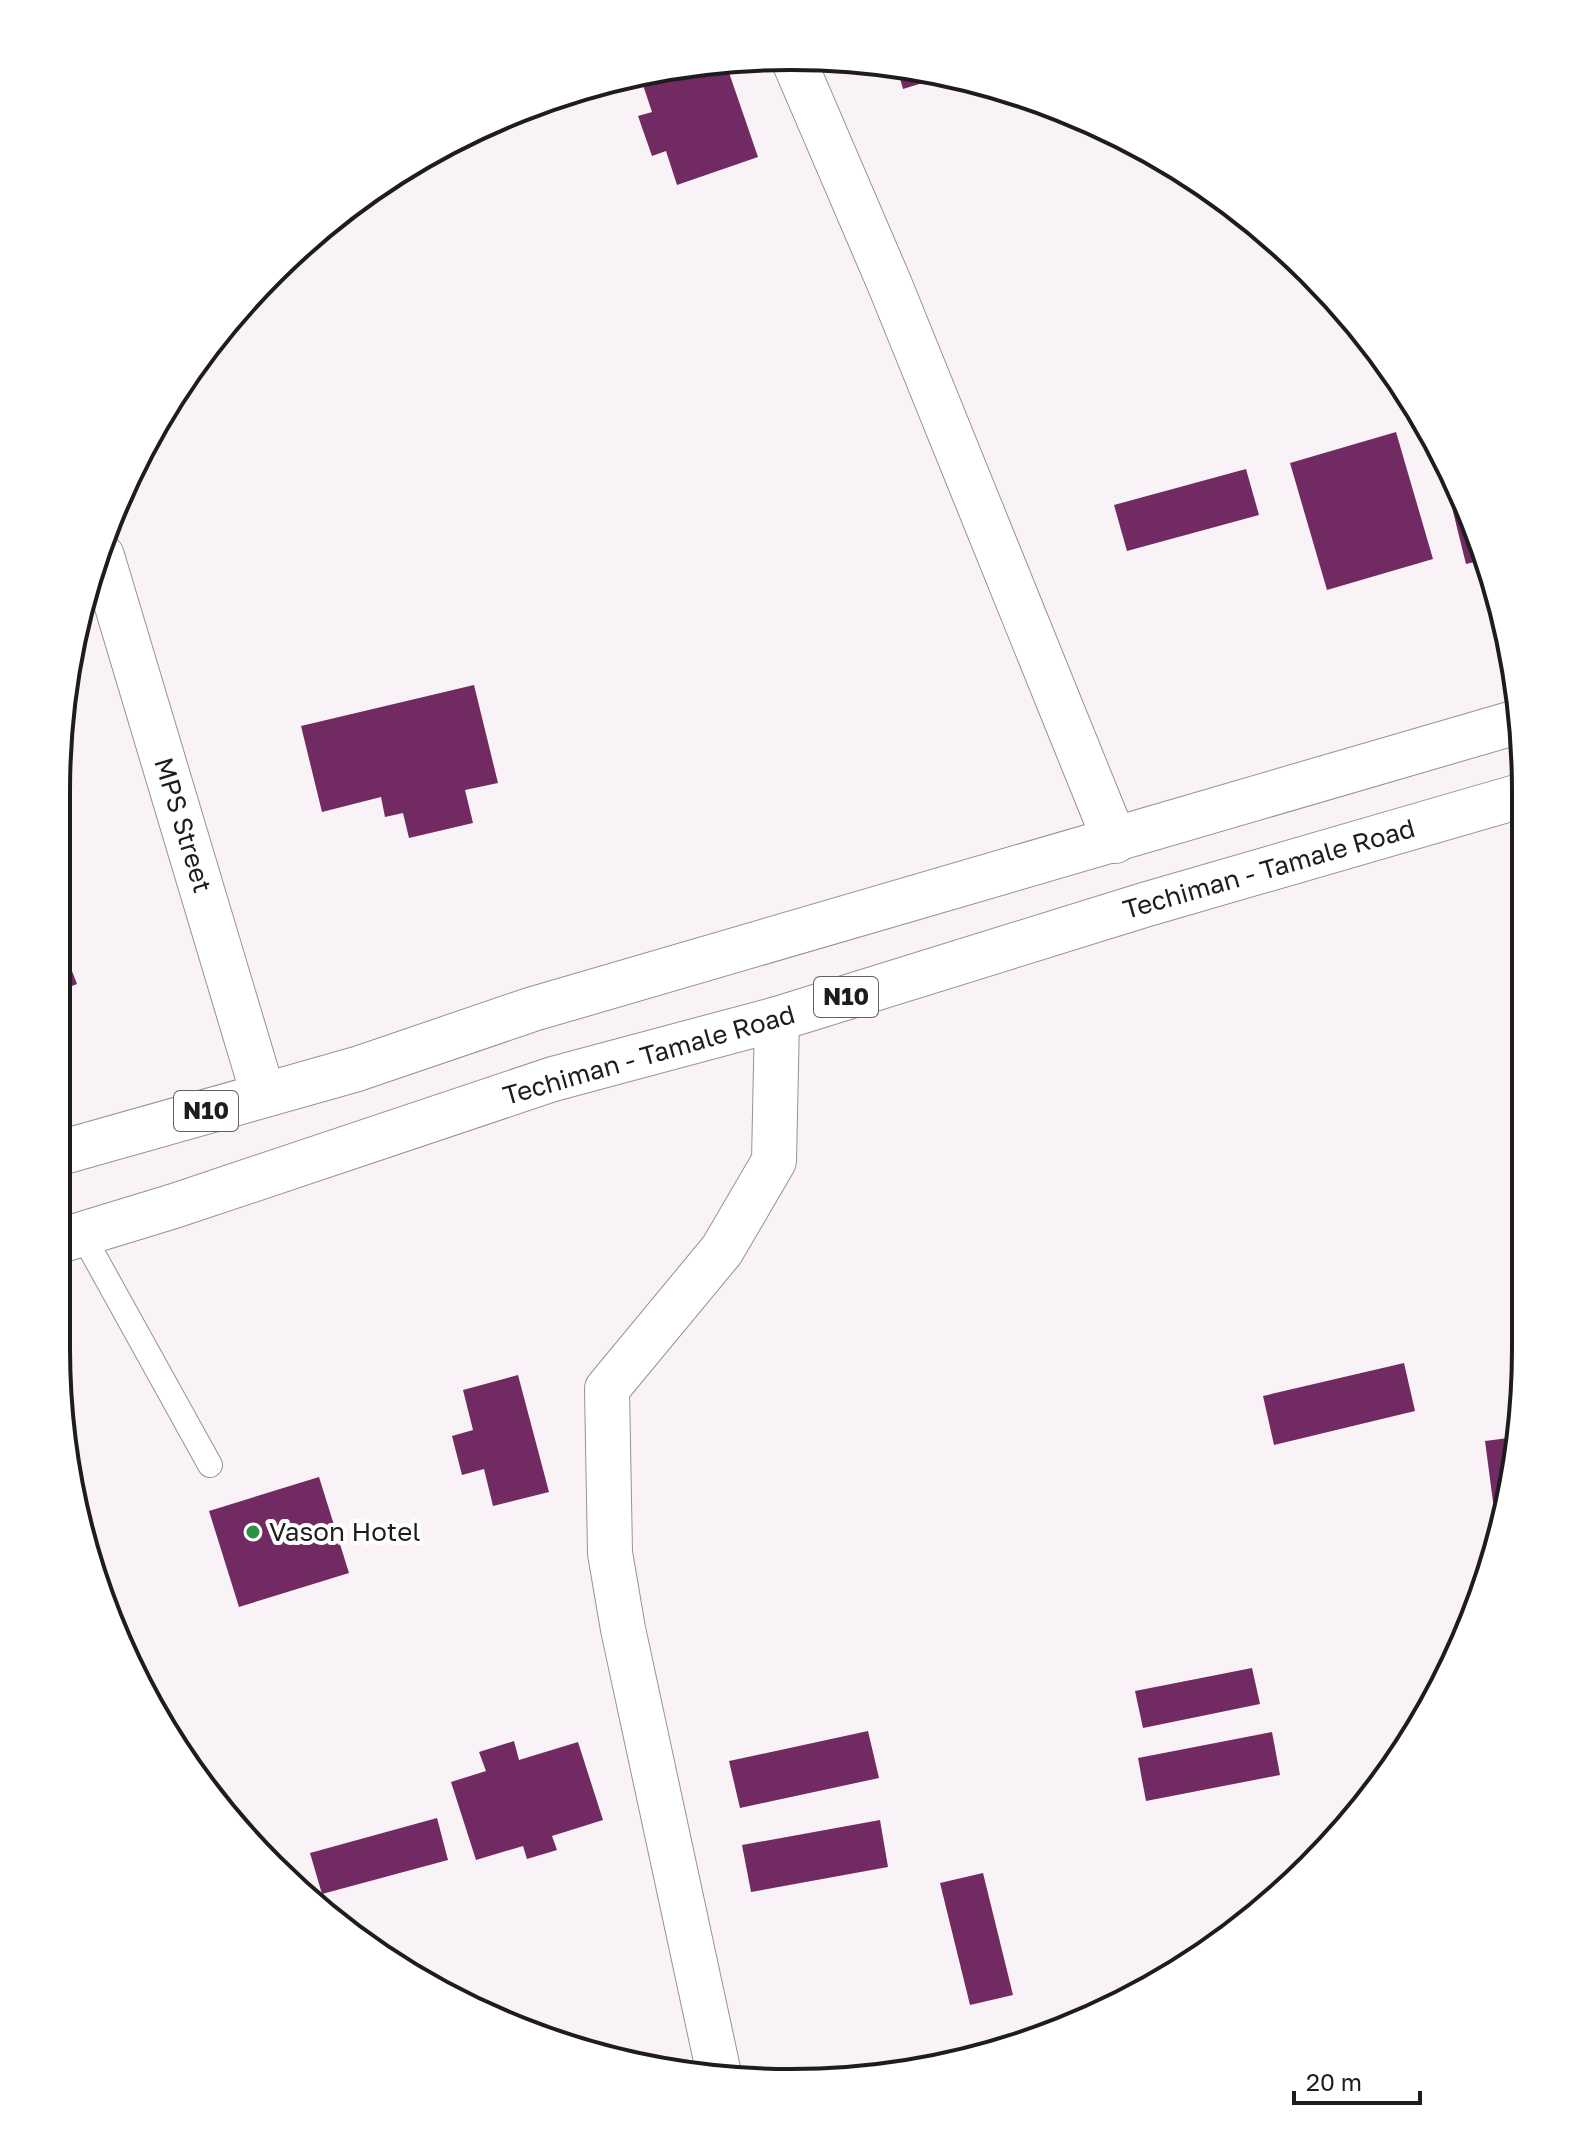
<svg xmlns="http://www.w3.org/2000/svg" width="1582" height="2139" viewBox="0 0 1582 2139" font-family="'Golos Text',sans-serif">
<rect width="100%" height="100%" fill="#f9f3f7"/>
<g fill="#722a63">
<polygon points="725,61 758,157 677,185 666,151 652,156 638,116 652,112 643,85 701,64"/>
<polygon points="896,64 945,76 903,89"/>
<polygon points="1396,432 1433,559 1327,590 1290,463"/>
<polygon points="1440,459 1470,509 1483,560 1466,564"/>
<polygon points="1246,469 1259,515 1127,551 1114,505"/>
<polygon points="474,685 498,783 465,790 473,823 409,838 403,813 385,817 381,797 322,812 301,726"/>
<polygon points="57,932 77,984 57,992"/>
<polygon points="1404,1363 1415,1411 1274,1445 1263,1396"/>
<polygon points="518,1375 549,1492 493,1506 484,1469 462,1475 452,1436 473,1430 463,1390"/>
<polygon points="1516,1437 1498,1532 1497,1532 1485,1441"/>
<polygon points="319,1477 349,1573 239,1607 209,1511"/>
<polygon points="1252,1668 1260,1704 1143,1728 1135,1691"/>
<polygon points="868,1731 879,1778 740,1808 729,1761"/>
<polygon points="1272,1732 1280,1775 1146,1801 1138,1758"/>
<polygon points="514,1741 519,1760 578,1742 603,1820 552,1836 557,1850 527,1859 523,1846 476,1860 451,1782 486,1771 479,1752"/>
<polygon points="437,1818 448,1860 322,1894 310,1853"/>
<polygon points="880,1820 888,1867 751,1892 742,1845"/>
<polygon points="274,1852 280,1874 272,1868 262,1856"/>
<polygon points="983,1873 1013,1995 970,2005 940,1883"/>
</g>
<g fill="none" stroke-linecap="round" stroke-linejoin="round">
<g stroke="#979195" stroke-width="26">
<polyline id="lane" points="82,1234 210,1465"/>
</g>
<g stroke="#979195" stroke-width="46">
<g id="street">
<polyline points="793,59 890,285 1115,841"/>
<polyline points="102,556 263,1094"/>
<polyline points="719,2074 623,1629 610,1553 607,1389 722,1250 774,1161 777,1019"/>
</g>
</g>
<g stroke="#979195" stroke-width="46">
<g id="highway">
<polyline points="56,1154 357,1069 533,1009 1520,721"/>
<polyline points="56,1242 174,1206 553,1079 777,1019 1144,905 1520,796"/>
</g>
</g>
<use href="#lane" stroke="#fff" stroke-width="24"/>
<use href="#street" stroke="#fff" stroke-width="44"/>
<use href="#highway" stroke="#fff" stroke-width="44"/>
</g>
<circle fill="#2d9147" stroke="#fff" stroke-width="3" cx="253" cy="1532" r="8"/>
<g text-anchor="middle" stroke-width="8" stroke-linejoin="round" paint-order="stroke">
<g fill="#fff" stroke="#626062" stroke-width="2">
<rect x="814" y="977" width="64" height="40" rx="6"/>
<rect x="174" y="1091" width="64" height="40" rx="6"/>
</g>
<g font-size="24" font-weight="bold" fill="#1f1c1e">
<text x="846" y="1005">N10</text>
<text x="206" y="1119">N10</text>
</g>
<g font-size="26" fill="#1f1c1e" stroke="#fff">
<text transform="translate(183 825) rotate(73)" y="9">MPS Street</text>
<text transform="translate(1269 869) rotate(-16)" y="9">Techiman - Tamale Road</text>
<text transform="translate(649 1055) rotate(-16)" y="9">Techiman - Tamale Road</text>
</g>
<g font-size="26" fill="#1f1c1e" stroke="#fff" text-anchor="start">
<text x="269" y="1541">Vason Hotel</text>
</g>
</g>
<path d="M0 0H1582V2139H0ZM791 70H791A721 721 0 0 1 1512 791V1348A721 721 0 0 1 791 2069H791A721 721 0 0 1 70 1348V791A721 721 0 0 1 791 70Z" fill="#fff" fill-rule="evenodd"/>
<path fill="none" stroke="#1f1c1e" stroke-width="4" d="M791 70H791A721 721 0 0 1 1512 791V1348A721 721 0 0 1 791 2069H791A721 721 0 0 1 70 1348V791A721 721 0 0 1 791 70Z"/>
<path d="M1294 2091v12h126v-12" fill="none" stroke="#1f1c1e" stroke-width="4"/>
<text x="1306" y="2091" font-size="24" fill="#1f1c1e" stroke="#ffffff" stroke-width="6" paint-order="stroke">20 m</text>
</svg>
